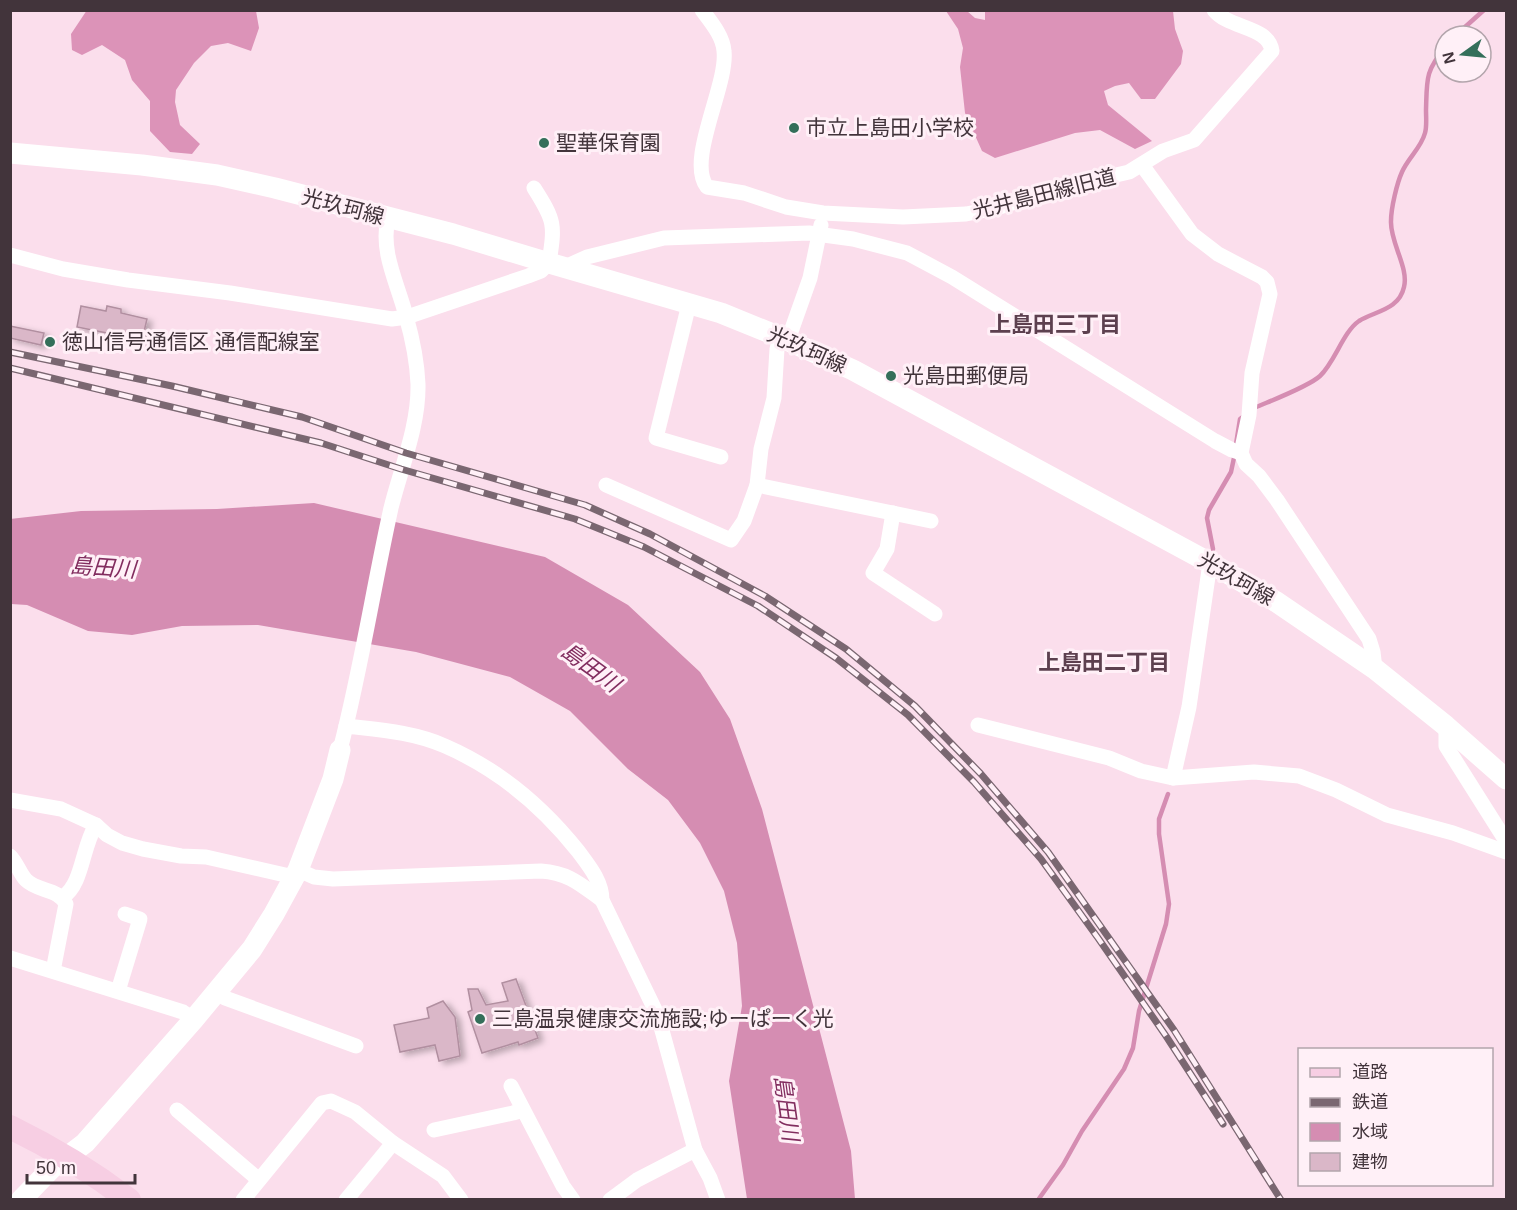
<svg xmlns="http://www.w3.org/2000/svg" width="1517" height="1210" viewBox="0 0 1517 1210" font-family="Arial,'Noto Sans JP',sans-serif">
<defs>
<filter id="shadow"><feDropShadow dx="5" dy="3" stdDeviation="3" flood-color="#0004"/></filter>
</defs>
<rect width="100%" height="100%" fill="#fbdeec"/>
<g fill="#dc93b8">
<polygon points="87,10 256,11 259,28 251,51 228,43 211,46 194,63 176,90 175,102 180,125 200,144 192,154 170,152 150,131 150,101 132,80 125,60 102,45 82,55 72,50 71,34"/>
<polygon points="985,10 1173,11 1175,29 1183,51 1181,64 1155,99 1141,99 1129,83 1115,86 1104,91 1108,105 1152,141 1135,149 1100,130 1075,133 995,158 982,151 965,113 960,67 963,48 958,29 946,11 967,11 975,18 985,20"/>
</g>
<polygon fill="#d58db2" points="314,503 545,557 628,605 700,672 730,719 762,809 851,1151 855,1199 747,1199 729,1081 742,1006 737,943 724,891 700,843 668,800 628,769 570,711 510,677 416,652 258,625 182,626 132,635 88,631 27,605 11,604 10,519 81,511 217,509"/>
<g fill="none" stroke-linecap="round" stroke-linejoin="round">
<g stroke="#d58db2" stroke-width="4.5">
<polyline points="1455,36 1484,10"/>
<path d="M1254,408C1270,401 1308,387 1320,376C1335,362 1343,332 1359,321C1375,311 1399,310 1404,287C1409,268 1390,242 1391,221C1391,208 1397,183 1402,172C1408,158 1421,148 1425,133C1427,126 1426,118 1426,110C1427,80 1425,71 1445,48"/>
<polyline points="1236,444 1240,419 1244,416"/>
<polyline points="1213,549 1207,518 1209,510 1231,472 1235,453"/>
<polyline points="1038,1200 1063,1165 1082,1131 1124,1069 1133,1048 1139,1011 1166,924 1169,904 1159,834 1159,819 1168,794"/>
</g>
</g>
<g fill="#dab7c8" stroke="#b18fa0" stroke-width="1.5" filter="url(#shadow)">
<polygon points="81,306 106,311 107,306 121,309 121,313 147,319 142,340 77,327"/>
<polygon points="10,326 44,333 41,345 10,338"/>
<polygon points="516,979 538,1038 519,1045 518,1042 482,1053 468,1012 472,1010 468,989 478,989 486,1005 508,1001 502,983"/>
<polygon points="443,1001 455,1017 460,1056 439,1061 435,1045 400,1052 394,1025 429,1018 427,1008"/>
</g>
<g fill="none" stroke-linecap="round" stroke-linejoin="round">
<g stroke="#fff" stroke-width="15">
<path d="M702,10C711,22 723,36 724,51C728,85 686,160 707,187L744,193L786,207L823,213L903,217L966,214L996,208L1060,188L1129,172L1163,151L1194,140L1272,51C1269,26 1229,29 1214,10"/>
<polyline points="1142,165 1192,234 1218,254 1262,277 1267,282 1270,294 1252,373 1249,415 1241,453 1246,464 1259,476 1277,500 1369,639 1373,652 1375,669"/>
<path d="M10,255L63,269L128,280L230,293L392,319L407,317L528,276L541,271L549,263C555,224 555,221 534,188"/>
<polyline points="565,267 587,257 664,238 809,233 853,239 907,253 952,277 1215,441 1232,450 1241,453"/>
<polyline points="689,304 656,438 721,457"/>
<polyline points="788,340 810,278 821,225"/>
<polyline points="606,485 731,540 744,521 757,485 761,449 774,398 777,349 780,337"/>
<polyline points="757,485 931,521"/>
<polyline points="893,513 887,549 873,573 935,614"/>
<polyline points="978,725 1109,758 1141,771 1173,778 1189,707 1210,563"/>
<path d="M346,726C380,730 413,732 445,746C498,769 543,807 578,851C589,866 602,881 602,900L658,1016L695,1150L710,1178L718,1200"/>
<polyline points="1446,726 1446,746 1506,841"/>
<path d="M340,750C361,670 373,589 391,508C401,468 419,425 418,384C417,361 412,337 406,316C398,284 380,252 388,219"/>
<polyline points="1173,778 1254,772 1299,776 1336,790 1387,815 1453,833 1506,852"/>
<polyline points="10,800 61,809 96,825 107,835 122,843 143,849 181,856 206,857 294,877"/>
<path d="M10,856C17,863 20,874 26,880C38,892 58,888 66,904L53,971"/>
<path d="M298,870L314,877L333,879L541,871C569,873 580,884 602,900"/>
<path d="M63,897C83,884 82,846 96,825"/>
<polyline points="10,958 183,1012 194,1019"/>
<polyline points="118,991 140,919 125,914"/>
<polyline points="217,992 225,998 356,1046"/>
<polyline points="511,1086 563,1186 573,1200"/>
<polyline points="177,1110 259,1180"/>
<polyline points="434,1130 513,1113 523,1110"/>
<polyline points="243,1200 322,1103 331,1101 355,1112 393,1143 443,1176 461,1200"/>
<polyline points="346,1200 393,1143"/>
<polyline points="610,1200 637,1180 695,1150"/>
</g>
<g stroke="#fff" stroke-width="21">
<polyline points="10,153 142,165 217,175 275,188 453,234 549,263 721,313 780,337 853,370 1210,563 1275,601 1375,669 1446,726 1506,779"/>
<polyline points="21,1200 51,1169 85,1143 194,1019 252,949 274,914 298,870 333,779 340,750"/>
</g>
<path stroke="#f7cee3" stroke-width="24" d="M10,1127C53,1148 91,1171 129,1200"/>
<g stroke="#7a6771" stroke-width="7">
<g id="rail">
<polyline points="10,352 172,386 302,417 406,453 585,505 650,534 765,596 846,649 915,706 981,774 1048,852 1174,1030 1281,1200"/>
<polyline points="10,368 321,443 401,469 575,519 644,547 758,606 836,658 908,715 974,782 1041,859 1098,938 1166,1036 1223,1124"/>
</g>
</g>
<use href="#rail" stroke="#fff0f7" stroke-width="4.5" stroke-dasharray="14" stroke-linecap="butt"/>
</g>
<g fill="#346f5a" stroke="#fff0f7" stroke-width="2">
<circle cx="794" cy="128" r="6"/>
<circle cx="544" cy="143" r="6"/>
<circle cx="50" cy="342" r="6"/>
<circle cx="891" cy="376" r="6"/>
<circle cx="480" cy="1019" r="6"/>
</g>
<g text-anchor="middle" stroke-width="6" stroke-linejoin="round" paint-order="stroke">
<g font-size="21" fill="#42343b" stroke="#fff0f7" text-anchor="start">
<text x="806" y="135">市立上島田小学校</text>
<text x="556" y="150">聖華保育園</text>
<text x="62" y="349">徳山信号通信区 通信配線室</text>
<text x="903" y="383">光島田郵便局</text>
<text x="492" y="1026">三島温泉健康交流施設;ゆーぱーく光</text>
</g>
<g font-size="21" fill="#42343b" stroke="#fff0f7">
<text transform="translate(1044 194) rotate(-14)" y="7">光井島田線旧道</text>
<text transform="translate(343 207) rotate(15)" y="7">光玖珂線</text>
<text transform="translate(807 350) rotate(24)" y="7">光玖珂線</text>
<text transform="translate(1236 579) rotate(30)" y="7">光玖珂線</text>
</g>
<g font-size="22" font-weight="bold" fill="#5d404f" stroke="#fff0f7">
<text x="1055" y="332">上島田三丁目</text>
<text x="1104" y="670">上島田二丁目</text>
</g>
<g font-size="22" font-style="italic" fill="#822d5f" stroke="#fff0f7">
<text transform="translate(103 567) rotate(4)" y="8">島田川</text>
<text transform="translate(591 667) rotate(36)" y="8">島田川</text>
<text transform="translate(787 1108) rotate(82)" y="8">島田川</text>
</g>
</g>
<rect width="1517" height="1210" fill="none" stroke="#42343b" stroke-width="24"/>
<rect x="1298" y="1048" width="195" height="138" fill="#fff0f7" stroke="#b3a5ac" stroke-width="1.5"/>
<rect x="1310" y="1068" width="30" height="9" fill="#f7cee3" stroke="#b3a5ac" stroke-width="1.5"/>
<text x="1352" y="1078" font-size="18" fill="#42343b">道路</text>
<rect x="1310" y="1098" width="30" height="9" fill="#7a6771" stroke="#b3a5ac" stroke-width="1.5"/>
<text x="1352" y="1108" font-size="18" fill="#42343b">鉄道</text>
<rect x="1310" y="1123" width="30" height="18" fill="#d58db2" stroke="#b3a5ac" stroke-width="1.5"/>
<text x="1352" y="1138" font-size="18" fill="#42343b">水域</text>
<rect x="1310" y="1153" width="30" height="18" fill="#dab7c8" stroke="#b3a5ac" stroke-width="1.5"/>
<text x="1352" y="1168" font-size="18" fill="#42343b">建物</text>
<g transform="translate(1463 54) rotate(255)"><circle r="28" fill="#fff0f7" stroke="#b3a5ac" stroke-width="1.5"/>
<path d="M0-4.5L10 22L0 15L-10 22Z" fill="#346f5a"/>
<text y="-9" font-size="16" font-weight="bold" text-anchor="middle" fill="#42343b">N</text>
</g>
<path d="M27 1174v9h108v-9" fill="none" stroke="#42343b" stroke-width="3"/>
<text x="36" y="1174" font-size="18" fill="#42343b" stroke="#fff0f7" stroke-width="4.5" paint-order="stroke">50 m</text>
</svg>
